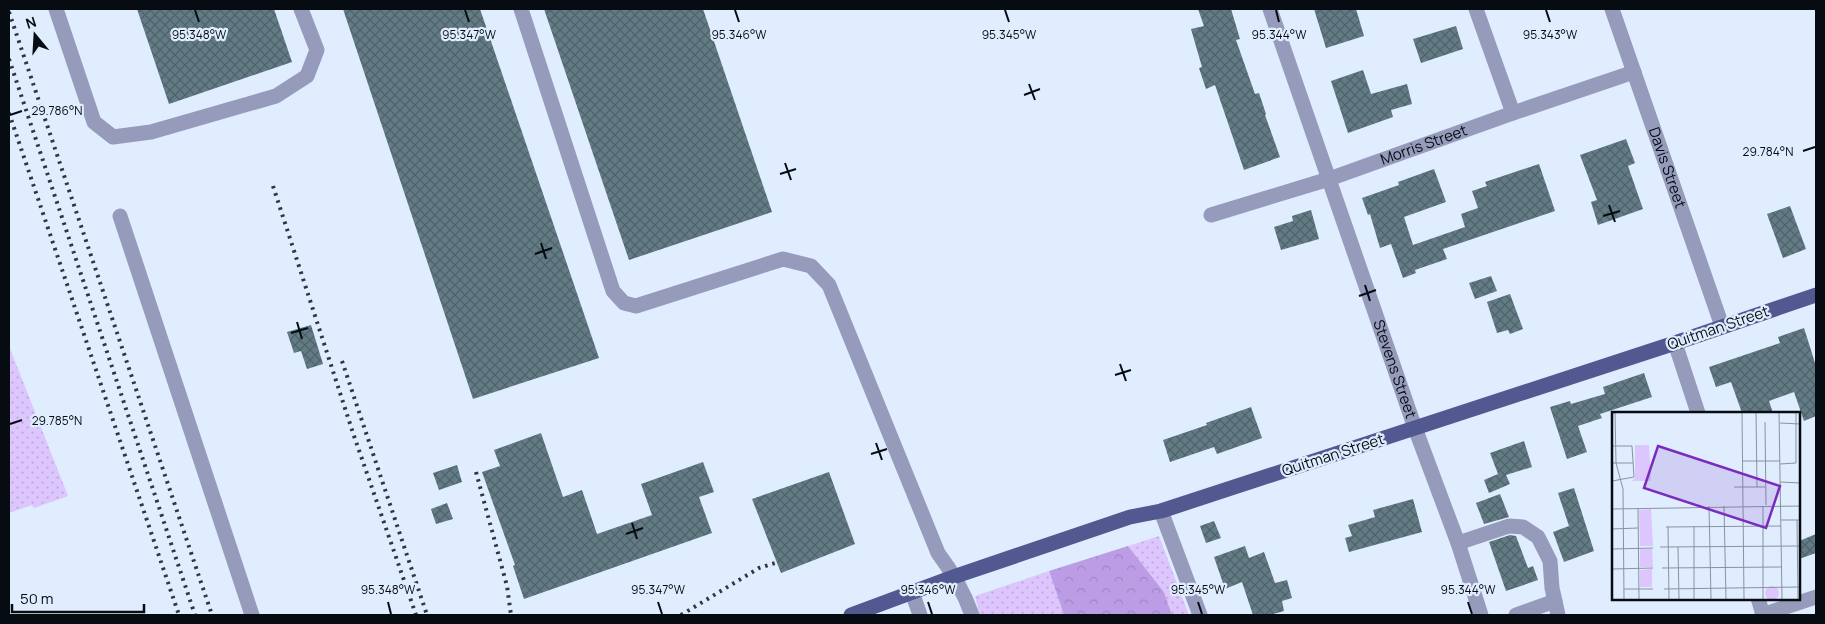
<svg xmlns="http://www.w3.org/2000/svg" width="1825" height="624" viewBox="0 0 1825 624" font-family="Manrope,sans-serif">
<defs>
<pattern id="grass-dots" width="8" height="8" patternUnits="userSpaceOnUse" patternTransform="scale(1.25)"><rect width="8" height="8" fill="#ddc6fd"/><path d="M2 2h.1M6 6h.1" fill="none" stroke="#bca9d8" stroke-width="1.8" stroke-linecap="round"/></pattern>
<pattern id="forest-crowns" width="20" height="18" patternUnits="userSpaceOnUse" patternTransform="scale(1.25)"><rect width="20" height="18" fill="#bc9de5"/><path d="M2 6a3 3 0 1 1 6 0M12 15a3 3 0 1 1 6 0" fill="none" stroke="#a086c3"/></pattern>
<pattern id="building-cross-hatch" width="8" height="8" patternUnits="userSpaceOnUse" patternTransform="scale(1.25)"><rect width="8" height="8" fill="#627b85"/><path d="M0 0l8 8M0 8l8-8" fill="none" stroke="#4f636b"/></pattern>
</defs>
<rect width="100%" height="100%" fill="#dfedfe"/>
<g fill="url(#grass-dots)">
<polygon points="9,346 68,496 34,508 32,505 9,513"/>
<polygon points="1159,536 1189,615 1172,615 1164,592 1128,546"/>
<polygon points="1049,571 1064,615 980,615 975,596"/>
</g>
<polygon fill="url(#forest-crowns)" points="1128,546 1164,592 1172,615 1064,615 1049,571"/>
<g fill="url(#building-cross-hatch)">
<polygon points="137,9 274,9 292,62 169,104"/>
<polygon points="343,9 480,9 599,358 473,399"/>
<polygon points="544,9 703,9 772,212 629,260"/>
<polygon points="1198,9 1231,9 1240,39 1236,40 1255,94 1259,93 1266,114 1265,115 1280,157 1244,170 1215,85 1206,89 1199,68 1202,67 1191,29 1204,26"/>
<polygon points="1314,9 1356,9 1364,36 1326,48"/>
<polygon points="1456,26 1463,49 1421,63 1413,39"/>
<polygon points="1363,70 1371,94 1407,84 1412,104 1391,110 1393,117 1348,133 1331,81"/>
<polygon points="1626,139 1635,163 1628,166 1643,209 1598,225 1591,202 1597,200 1580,155"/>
<polygon points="1539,164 1555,211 1443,249 1447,259 1415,270 1416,273 1403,278 1391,244 1380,248 1370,214 1368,215 1362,198 1399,185 1398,182 1434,169 1446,202 1404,217 1413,245 1465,227 1461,214 1478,208 1472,191 1487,186 1485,182"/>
<polygon points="1790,206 1806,249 1783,258 1767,214"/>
<polygon points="1311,210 1319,239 1281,250 1274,227 1293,221 1292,216"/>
<polygon points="1491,276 1497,291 1475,299 1469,283"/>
<polygon points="1510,294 1523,329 1510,334 1508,330 1497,333 1487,302"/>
<polygon points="311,325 323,364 307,369 301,351 294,353 287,332"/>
<polygon points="1804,328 1816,366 1816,416 1804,421 1794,392 1769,401 1773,413 1742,413 1731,382 1716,387 1709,367 1780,343 1778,337"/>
<polygon points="1644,373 1652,397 1600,414 1602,418 1578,426 1587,452 1567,459 1550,407 1570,401 1571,404 1605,394 1603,387"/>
<polygon points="1251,407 1262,438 1217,454 1214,447 1170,462 1163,440 1207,425 1206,423"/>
<polygon points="541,433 563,497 582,490 597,534 652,515 641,484 703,462 714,492 699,497 712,533 524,599 513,566 515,565 482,472 500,466 494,450"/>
<polygon points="1524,441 1532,467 1506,475 1510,484 1489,493 1484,480 1498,474 1490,453"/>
<polygon points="457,465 462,482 439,490 433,473"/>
<polygon points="829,472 855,544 781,573 752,499"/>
<polygon points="1574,488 1594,551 1564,562 1553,532 1569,526 1558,493"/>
<polygon points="1500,494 1509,517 1484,524 1476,503"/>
<polygon points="1413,499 1422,532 1349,552 1345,538 1352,536 1348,525 1375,517 1373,510"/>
<polygon points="447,503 453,519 436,524 431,509"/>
<polygon points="1214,521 1221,538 1206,543 1200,526"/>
<polygon points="1816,534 1816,553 1799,559 1799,541"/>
<polygon points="1510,535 1516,536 1528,568 1533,566 1538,580 1506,591 1489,542"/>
<polygon points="1245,546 1249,558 1264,552 1275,583 1287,580 1292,598 1282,601 1284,611 1270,615 1253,615 1242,582 1225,589 1214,557"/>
</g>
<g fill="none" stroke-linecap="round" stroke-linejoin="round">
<g stroke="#969bbc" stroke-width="15">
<polyline points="56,9 94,122 113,137 151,132 276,96 307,76 317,50 301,9"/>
<path d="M521,9L613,291L624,303L636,306L783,259L811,266L829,285L938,553C953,573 964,592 972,615"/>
<path id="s1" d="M1270,9L1415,428L1458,543L1481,615"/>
<polyline points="1476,9 1513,113"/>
<path id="s2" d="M1612,9L1722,326"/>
<path id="s3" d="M1211,215L1329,179L1513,113L1634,72"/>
<polyline points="120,216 252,615"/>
<polyline points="1675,343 1698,413"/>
<polyline points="1161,511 1200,615"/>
<polyline points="1458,543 1509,526 1523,527 1538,537 1550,561 1552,588 1558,615"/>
<polyline points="912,592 920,615"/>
<polyline points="1758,598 1763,615"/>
<polyline points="1516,615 1555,601"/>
<polyline points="1762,615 1816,597"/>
</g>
<polyline stroke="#525890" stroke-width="15" points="851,615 956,576 1130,517 1161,511 1675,343 1816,295"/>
<g stroke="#2f363e" stroke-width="4" stroke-dasharray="2.5 5" stroke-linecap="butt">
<polyline points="9,12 212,615"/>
<polyline points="9,59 195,615"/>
<polyline points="9,113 179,615"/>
<polyline points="273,186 353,433 416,615"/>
<polyline points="342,361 427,615"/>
<polyline points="476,472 507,586 511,615"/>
<polyline points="681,615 759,568 775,563"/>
</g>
</g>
<path fill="none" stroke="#070c12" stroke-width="2" d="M195,10L199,22M465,10L469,22M735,10L739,22M1005,10L1009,22M1276,10L1279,22M1546,10L1550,22M1029,84L1035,100M1024,95L1040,89M10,115L22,111M1803,151L1815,147M785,163L791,180M780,174L796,169M1609,205L1615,222M1603,216L1620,211M541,243L546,259M535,254L552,248M1365,285L1370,301M1359,296L1376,290M297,322L302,339M291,333L308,328M1120,364L1126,381M1115,375L1131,370M10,424L22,420M876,443L882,460M871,454L887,449M632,523L637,539M626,534L643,528M388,602L391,614M658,602L662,614M928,602L932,614M1198,602L1202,614M1468,602L1472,614"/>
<g text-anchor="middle" stroke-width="4.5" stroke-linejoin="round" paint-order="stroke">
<g font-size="15" fill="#070c12" stroke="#dfedfe">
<text dy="5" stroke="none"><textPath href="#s3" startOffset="224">Morris Street</textPath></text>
<text dy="5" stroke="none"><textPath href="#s2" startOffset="168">Davis Street</textPath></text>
<text transform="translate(1718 328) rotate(-19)" y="5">Quitman Street</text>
<text dy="5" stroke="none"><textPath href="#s1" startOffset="381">Stevens Street</textPath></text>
<text transform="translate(1333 455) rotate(-18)" y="5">Quitman Street</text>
</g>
</g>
<g transform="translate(1612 412)">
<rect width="188" height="188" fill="#dfedfe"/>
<path d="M23,33H37L39,69H20L23,66ZM39,97L41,134H28L27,98ZM28,137H40L41,155H28ZM40,157V175H28V158ZM153 181a7 7 0 1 1 14 0a7 7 0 1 1-14 0Z" fill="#ddc6fd"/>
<path fill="none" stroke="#8993a0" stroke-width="1" d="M3,0L4,51L11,77L12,187M130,0L132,187M144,0L145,75M167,0L170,187M153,10L154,93M168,11L188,12M0,34H20L22,65L0,69M130,49H168M0,51H21M168,52L184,51V0M168,70L188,71M122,75H153M97,94L99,187M112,94L114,187M151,94V187M26,96L27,187M0,97L188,94M169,108H188M185,108L186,187M82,114V187M54,115L169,114M56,115L57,187M0,117L26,116M48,135L188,134M66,135L67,187M0,137L41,136M50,156L170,155M0,157L41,156M12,177H41M52,177L188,175"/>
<path fill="#7b2cbf" fill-opacity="0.15" stroke="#7b2cbf" stroke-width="2.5" d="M46,34L168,74L154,116L32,76Z"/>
<rect width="188" height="188" fill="none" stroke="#070c12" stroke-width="2.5"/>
</g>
<g font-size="12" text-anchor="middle" fill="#070c12" stroke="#dfedfe" stroke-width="4.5" stroke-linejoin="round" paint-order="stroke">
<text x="199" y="39">95.348°W</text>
<text x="469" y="39">95.347°W</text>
<text x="739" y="39">95.346°W</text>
<text x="1009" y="39">95.345°W</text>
<text x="1279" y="39">95.344°W</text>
<text x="1550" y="39">95.343°W</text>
<text x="57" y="115">29.786°N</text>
<text x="1768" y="156">29.784°N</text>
<text x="57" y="425">29.785°N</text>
<text x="388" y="594">95.348°W</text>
<text x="658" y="594">95.347°W</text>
<text x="928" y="594">95.346°W</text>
<text x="1198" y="594">95.345°W</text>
<text x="1468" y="594">95.344°W</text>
</g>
<rect width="1825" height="624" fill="none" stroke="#070c12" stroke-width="20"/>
<g transform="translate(35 35) rotate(342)" stroke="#dfedfe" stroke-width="4" paint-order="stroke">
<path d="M0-4L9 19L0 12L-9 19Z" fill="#070c12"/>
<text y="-8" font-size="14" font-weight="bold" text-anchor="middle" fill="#070c12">N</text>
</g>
<path d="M12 604v8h132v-8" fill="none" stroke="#070c12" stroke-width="2.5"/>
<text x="20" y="604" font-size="15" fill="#070c12" stroke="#dfedfe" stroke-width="4" paint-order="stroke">50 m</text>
</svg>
